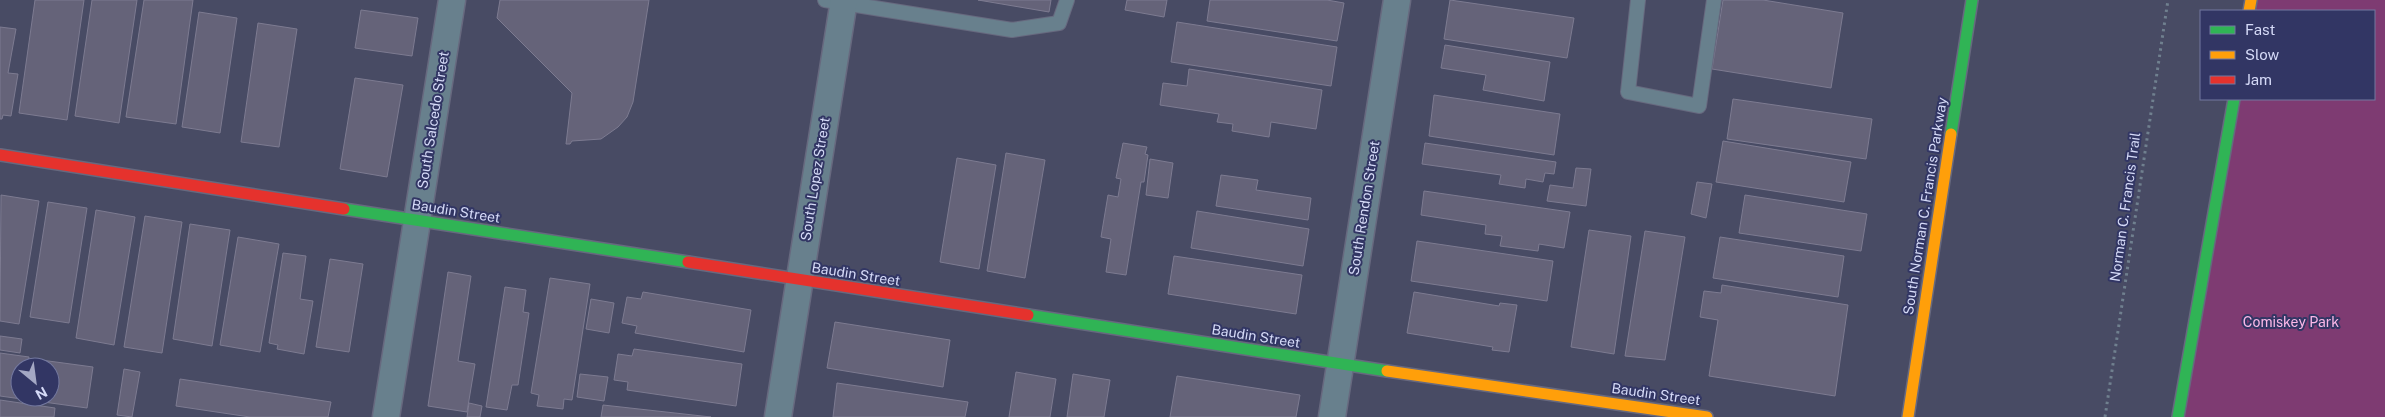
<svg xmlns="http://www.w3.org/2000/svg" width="2385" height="417" viewBox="0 0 2385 417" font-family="'Public Sans',sans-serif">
<rect width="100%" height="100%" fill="#484b64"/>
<polygon fill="#7e3b72" points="2251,0 2385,0 2385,417 2178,417 2234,99 2374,99 2374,11 2249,11"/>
<g fill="#656379" stroke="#7d7b91">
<polygon points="35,0 84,0 67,120 19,113"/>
<polygon points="92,0 137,0 119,123 75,116"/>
<polygon points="144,0 193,0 176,124 126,117"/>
<polygon points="500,0 649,0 633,102 627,117 618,127 601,139 572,141 570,144 566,144 572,93 497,18"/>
<polygon points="978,0 1051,0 1049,12"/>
<polygon points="1127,0 1167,0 1164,17 1125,10"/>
<polygon points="1210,0 1327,0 1344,3 1337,41 1207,21"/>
<polygon points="1450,0 1574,18 1567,58 1444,39"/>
<polygon points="1723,0 1763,0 1843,13 1831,88 1712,69"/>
<polygon points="361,10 418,18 412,56 355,48"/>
<polygon points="199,12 237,18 220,133 182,127"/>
<polygon points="1177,22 1337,47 1331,86 1171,62"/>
<polygon points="258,23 297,29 279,147 241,142"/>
<polygon points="0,27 16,29 8,73 18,74 11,116 3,115 2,119 0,119"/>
<polygon points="1445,45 1550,62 1544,101 1483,90 1486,75 1441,68"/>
<polygon points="1189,69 1322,90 1316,129 1271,122 1269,137 1232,131 1233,124 1217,122 1219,114 1160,105 1163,83 1187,86"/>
<polygon points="355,78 403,85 387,177 340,169"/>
<polygon points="1434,95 1560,114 1554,155 1429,136"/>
<polygon points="1733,99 1872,119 1866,159 1727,139"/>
<polygon points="1723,141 1851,162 1844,202 1716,182"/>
<polygon points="1123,143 1147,147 1145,154 1148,155 1144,182 1141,182 1126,275 1106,272 1111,239 1101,237 1108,195 1118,197 1121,179 1116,178"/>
<polygon points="1425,143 1556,162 1554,174 1545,173 1543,182 1526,179 1525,188 1499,184 1501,175 1422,164"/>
<polygon points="1006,153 1045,160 1025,278 987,271"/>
<polygon points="957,158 996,165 979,269 940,262"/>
<polygon points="1150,159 1173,163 1168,198 1146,195"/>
<polygon points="1576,168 1591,169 1586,206 1547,201 1550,185 1573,188"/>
<polygon points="1221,175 1258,180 1256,190 1311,198 1308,220 1216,206"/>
<polygon points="1697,182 1712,184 1706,218 1691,214"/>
<polygon points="1424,191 1570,212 1564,248 1539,244 1538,251 1500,246 1502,236 1485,234 1486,225 1421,215"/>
<polygon points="1,195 39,201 19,324 0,321"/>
<polygon points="1745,195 1867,214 1861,251 1739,233"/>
<polygon points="48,202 87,208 69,323 30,317"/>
<polygon points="96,210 135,217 114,345 76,338"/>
<polygon points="1197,211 1309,229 1303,266 1191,248"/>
<polygon points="145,216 182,222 162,353 124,347"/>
<polygon points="190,224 230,230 212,346 173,339"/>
<polygon points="1589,230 1631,236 1614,354 1571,347"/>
<polygon points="1645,231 1685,237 1665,360 1625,356"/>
<polygon points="238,237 279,244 260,352 220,345"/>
<polygon points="1720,237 1844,256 1838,297 1713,278"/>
<polygon points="1417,241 1553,261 1547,301 1411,281"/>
<polygon points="283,253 306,256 300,299 313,301 304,354 277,349 278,345 269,343"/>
<polygon points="1174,256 1302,275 1296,314 1168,294"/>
<polygon points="330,259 363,264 349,352 316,347"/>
<polygon points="448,272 471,276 458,361 475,364 467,412 428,406"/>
<polygon points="550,278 590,284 572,400 564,399 563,409 537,406 539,395 531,393"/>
<polygon points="1722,285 1848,305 1835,396 1709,376 1718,320 1700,317 1704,291 1721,293"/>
<polygon points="505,287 526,290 523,312 529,313 518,385 512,385 507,410 486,407"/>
<polygon points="643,292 751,310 744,352 635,333 637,326 622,323 627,297 641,299"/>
<polygon points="1414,292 1499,306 1500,303 1517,305 1509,352 1492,350 1493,347 1407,333"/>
<polygon points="591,299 614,303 609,333 586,329"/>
<polygon points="835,322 950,340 943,387 827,368"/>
<polygon points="0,336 22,339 20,353 0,350"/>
<polygon points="634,349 742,364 736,406 627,390 628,382 614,380 618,354 632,356"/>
<polygon points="0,353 29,357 27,367 20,367 20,397 50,397 50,367 40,367 41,360 93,367 87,408 0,396"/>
<polygon points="124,369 140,372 132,417 117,415"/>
<polygon points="1016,372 1056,379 1050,417 1009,417"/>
<polygon points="580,374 608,377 604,401 577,397"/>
<polygon points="1073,374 1110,380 1104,417 1067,417"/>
<polygon points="1177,376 1300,395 1296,417 1170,417"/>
<polygon points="180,379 331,402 328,417 250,417 176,406"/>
<polygon points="837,383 968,402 965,417 833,417"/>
<polygon points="0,400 55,408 54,417 0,417"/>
<polygon points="469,403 482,406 480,417 467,417"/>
<polygon points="603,405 711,417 601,417"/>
</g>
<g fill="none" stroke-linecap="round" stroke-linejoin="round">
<g stroke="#67697f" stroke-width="16">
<g id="lane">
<polyline points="825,0 1012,30 1059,23 1067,0"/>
<polyline points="1638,0 1628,92 1699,106 1714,0"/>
</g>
</g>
<g stroke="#67697f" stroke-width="29">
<g id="street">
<polyline points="386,417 452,0"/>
<polyline points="778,417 844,0"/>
<polyline points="1332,417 1397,0"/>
</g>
</g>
<g stroke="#67697f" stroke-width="14">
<g id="fast">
<polyline points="1951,134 1972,0"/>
<polyline points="344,209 688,262"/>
<polyline points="1028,315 1387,371"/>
<polyline points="2178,417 2234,99"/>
</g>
</g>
<g stroke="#67697f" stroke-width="14">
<g id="slow">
<polyline points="2249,11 2251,0"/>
<polyline points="1387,371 1707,417"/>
<polyline points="1908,417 1951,134"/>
</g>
</g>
<g stroke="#67697f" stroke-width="14">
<g id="jam">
<polyline points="0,155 344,209"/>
<polyline points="688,262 1028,315"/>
</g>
</g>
<polyline stroke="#70808f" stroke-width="3" stroke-dasharray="2.5 4" stroke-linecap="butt" points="2105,417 2168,0"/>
<use href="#lane" stroke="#68808d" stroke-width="14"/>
<use href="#street" stroke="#68808d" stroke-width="26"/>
<use href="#fast" stroke="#30b455" stroke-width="11"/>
<use href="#slow" stroke="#ff9f0a" stroke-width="11"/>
<use href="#jam" stroke="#e5322d" stroke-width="11"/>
</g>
<g text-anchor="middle" stroke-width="4" stroke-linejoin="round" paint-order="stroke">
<g font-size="14" fill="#d5daf7" stroke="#323664">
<text transform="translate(433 120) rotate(-81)" y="5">South Salcedo Street</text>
<text transform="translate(815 179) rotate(-81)" y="5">South Lopez Street</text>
<text transform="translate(1925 206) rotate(-81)" y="5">South Norman C. Francis Parkway</text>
<text transform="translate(2125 207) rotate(-82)" y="5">Norman C. Francis Trail</text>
<text transform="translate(1364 208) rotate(-81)" y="5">South Rendon Street</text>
<text transform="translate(456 211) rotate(9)" y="5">Baudin Street</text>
<text transform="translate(856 274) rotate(9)" y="5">Baudin Street</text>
<text transform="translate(1256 336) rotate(9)" y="5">Baudin Street</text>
<text transform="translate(1656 394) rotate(8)" y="5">Baudin Street</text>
</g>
<g font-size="14" fill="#fcb8e8" stroke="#323664">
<text x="2291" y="327">Comiskey Park</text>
</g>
</g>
<rect x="2200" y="10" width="175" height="90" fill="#323664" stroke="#73789f"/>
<rect x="2210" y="26" width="25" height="8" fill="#30b455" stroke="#73789f"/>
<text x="2245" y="35" font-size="15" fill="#d5daf7">Fast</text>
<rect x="2210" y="51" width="25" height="8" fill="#ff9f0a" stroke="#73789f"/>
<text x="2245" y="60" font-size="15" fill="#d5daf7">Slow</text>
<rect x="2210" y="76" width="25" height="8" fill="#e5322d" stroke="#73789f"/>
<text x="2245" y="85" font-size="15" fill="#d5daf7">Jam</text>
<g transform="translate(35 382) rotate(151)"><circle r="24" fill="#323664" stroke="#73789f"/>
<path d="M0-4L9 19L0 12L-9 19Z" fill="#a4a8c4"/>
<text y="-8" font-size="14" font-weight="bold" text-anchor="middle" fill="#d5daf7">N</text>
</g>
</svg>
